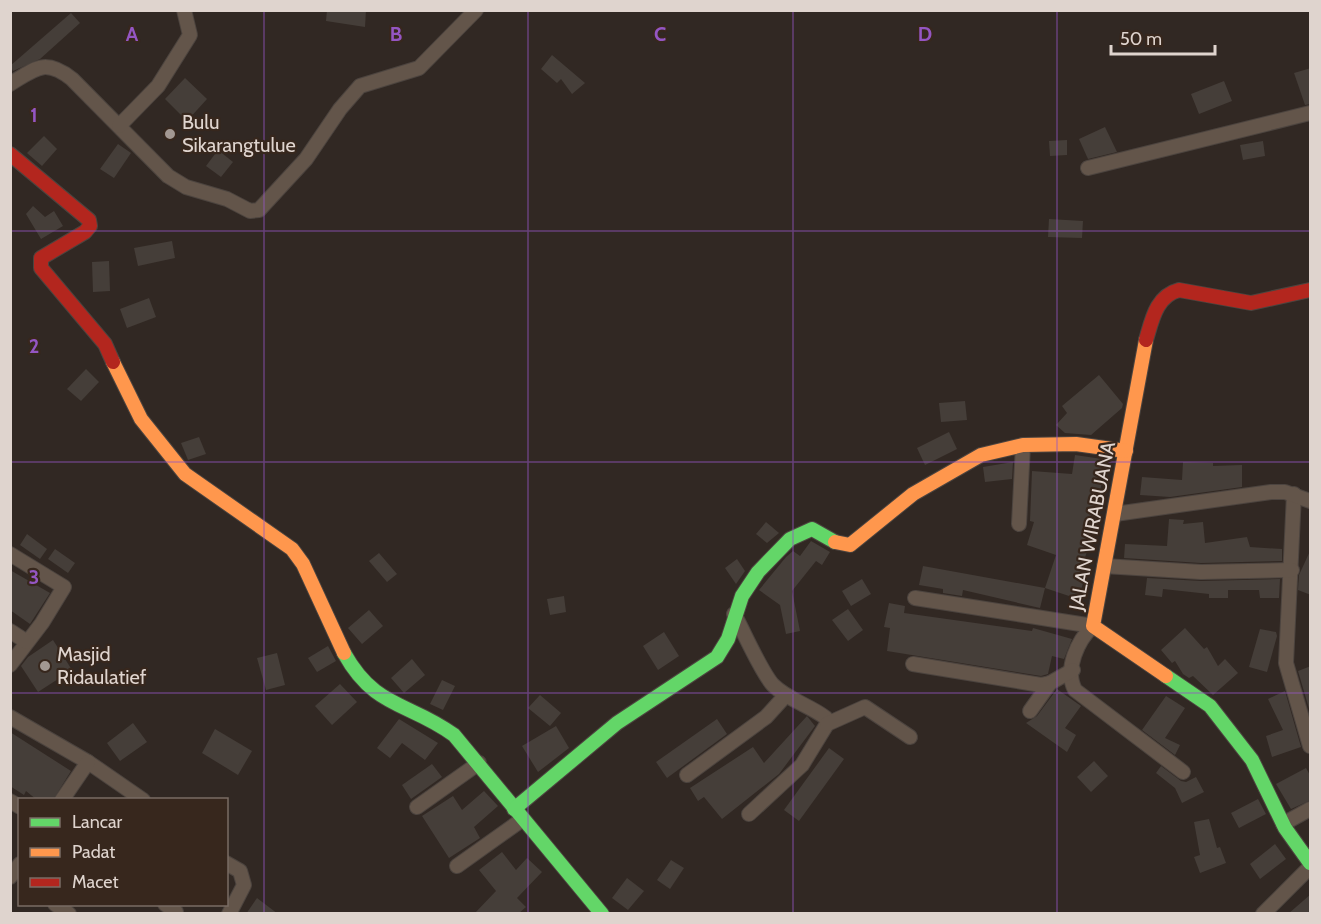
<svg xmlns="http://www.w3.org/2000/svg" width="1321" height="924" viewBox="0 0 1321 924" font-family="Cabin,sans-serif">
<rect width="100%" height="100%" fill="#312823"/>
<g fill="#453e39">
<polygon points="327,10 366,10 365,27 326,21"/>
<polygon points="71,13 80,23 40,59 13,71 10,66"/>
<polygon points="552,55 585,83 572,94 561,79 557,83 541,69"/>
<polygon points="1311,68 1311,104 1305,105 1294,73"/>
<polygon points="185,78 207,99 187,121 165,99"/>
<polygon points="1224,81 1232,101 1199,114 1191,94"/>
<polygon points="1105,127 1117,152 1088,159 1079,139"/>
<polygon points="44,136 57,149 42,166 27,153"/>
<polygon points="1067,140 1067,155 1050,156 1049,141"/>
<polygon points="1263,141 1265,156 1243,160 1240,145"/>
<polygon points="118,144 131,153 114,178 100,169"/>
<polygon points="218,150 233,162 221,177 206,166"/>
<polygon points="33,206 45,217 54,211 63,226 41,239 26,214"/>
<polygon points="1049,219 1083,221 1082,238 1048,237"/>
<polygon points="172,241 175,258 138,266 134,248"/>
<polygon points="109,261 110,291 93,292 92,262"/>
<polygon points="149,298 156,317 127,328 120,309"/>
<polygon points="86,369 99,382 81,401 67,389"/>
<polygon points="1099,375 1123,404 1122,408 1091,435 1065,433 1056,425 1067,413 1062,406"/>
<polygon points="965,401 967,420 941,422 939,403"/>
<polygon points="949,432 957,449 925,465 917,448"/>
<polygon points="199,437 206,454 188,460 181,443"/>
<polygon points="1075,455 1109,460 1107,476 1104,475 1094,514 1098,515 1094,531 1079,575 1085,577 1078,599 1045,588 1056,555 1027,545 1034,522 1030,521 1032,471 1072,474"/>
<polygon points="1013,462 1012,479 985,482 983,467"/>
<polygon points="1183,462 1213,463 1213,466 1242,465 1242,487 1170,497 1140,495 1142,477 1182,480"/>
<polygon points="1169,519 1184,520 1183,524 1203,522 1205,543 1247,537 1250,547 1282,549 1282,561 1201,563 1124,558 1125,544 1167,546"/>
<polygon points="766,522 779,533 767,543 756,534"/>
<polygon points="27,534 47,549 40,559 20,545"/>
<polygon points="811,541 830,552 822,565 816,561 792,591 800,631 786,634 780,605 759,590 786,557 793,551 800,556"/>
<polygon points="55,549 75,563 68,573 48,559"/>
<polygon points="1311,549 1311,595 1298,590 1299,575"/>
<polygon points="379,553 397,574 387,582 369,561"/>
<polygon points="737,559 745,571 736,584 725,568"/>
<polygon points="923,566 1045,588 1040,608 963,590 962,596 943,593 943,589 919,585"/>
<polygon points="10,570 50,593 30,624 10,610"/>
<polygon points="1147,578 1201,581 1280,579 1279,598 1260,598 1259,590 1228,590 1228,598 1209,598 1209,594 1163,589 1162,597 1145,595"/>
<polygon points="862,579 871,594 851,606 842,591"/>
<polygon points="564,596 566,612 550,615 547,599"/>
<polygon points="889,603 905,606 904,613 1032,631 1033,628 1072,639 1064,659 1052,656 1048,674 1041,676 887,651 890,628 884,627"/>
<polygon points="848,609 863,630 848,641 832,620"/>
<polygon points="369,610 383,626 362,644 348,628"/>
<polygon points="1185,628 1204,649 1207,647 1218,666 1225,659 1238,673 1213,695 1193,676 1189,678 1183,674 1175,661 1172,663 1161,650"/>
<polygon points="1260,629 1276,632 1277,636 1267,672 1249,667"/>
<polygon points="664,632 679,656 658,670 643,646"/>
<polygon points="53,640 72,670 38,692 21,666 28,657"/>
<polygon points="328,646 336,661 317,672 308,658"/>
<polygon points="277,653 285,685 266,690 257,658"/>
<polygon points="412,659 425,675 404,693 391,678"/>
<polygon points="1311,666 1311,715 1298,671"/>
<polygon points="442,680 455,686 443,710 430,704"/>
<polygon points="340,684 357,702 332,725 315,706"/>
<polygon points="1057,689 1081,706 1065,728 1076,735 1067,752 1026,723 1037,716"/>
<polygon points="1285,691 1301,747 1272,757 1266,736 1283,730 1268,699"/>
<polygon points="540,695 561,713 550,726 528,708"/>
<polygon points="1166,696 1185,708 1165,738 1180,745 1175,755 1142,730"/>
<polygon points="807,716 815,726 779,774 722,819 704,797 698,801 690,788 753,747 764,763"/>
<polygon points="399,719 438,743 425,760 402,743 390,758 377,748"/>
<polygon points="717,719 727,734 667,778 656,762"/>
<polygon points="133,723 147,742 120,761 107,743"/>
<polygon points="556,726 569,748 538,772 522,746"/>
<polygon points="215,729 252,751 238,775 202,753"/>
<polygon points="10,732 71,771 53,800 37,800 26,791 24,795 10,786"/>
<polygon points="829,748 844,759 799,821 784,810"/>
<polygon points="1094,761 1108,776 1091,792 1077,777"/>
<polygon points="432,764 442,777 411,799 402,785"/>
<polygon points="1161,766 1181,781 1186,782 1196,777 1204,792 1182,803 1175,788 1156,773"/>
<polygon points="1306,768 1311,777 1311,800 1291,809 1276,784"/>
<polygon points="484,791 498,806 474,827 480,838 449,858 422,816 453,796 462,810"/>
<polygon points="1258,799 1266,814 1239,828 1231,813"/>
<polygon points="1209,819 1217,848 1220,847 1226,863 1200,873 1194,857 1200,855 1194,822"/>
<polygon points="1275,844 1286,859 1260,879 1250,864"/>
<polygon points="502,852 516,870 527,858 542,872 517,898 526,907 518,914 474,914 496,891 479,870"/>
<polygon points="671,860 684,868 670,889 657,880"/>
<polygon points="627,878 644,891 628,910 612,898"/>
<polygon points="1311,894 1311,914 1288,914"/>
<polygon points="257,898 278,914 246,914"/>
</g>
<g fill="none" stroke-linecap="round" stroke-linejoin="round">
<g stroke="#4c443f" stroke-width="16">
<g id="street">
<path d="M10,84C36,68 45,58 72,79L168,176L186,187L227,199L250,211L259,210L306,159L340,109L360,86L419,68L476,10"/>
<polyline points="119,126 158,86 190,35 184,10"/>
<polyline points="1088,168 1310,113"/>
<polyline points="1294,494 1286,663 1310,746"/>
<polyline points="1115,514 1271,492 1285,492 1310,501"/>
<polyline points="1019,524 1023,445"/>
<polyline points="10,554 64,587 42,623 10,665"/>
<polyline points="1104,566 1201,572 1292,570"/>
<path d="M915,598L1093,626C1078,640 1064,669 1075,690L1183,772"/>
<path d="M734,614C744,632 761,672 773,685C788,700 809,705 826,718L827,724L802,765L749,814"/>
<polyline points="10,631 27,642"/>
<polyline points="913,664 1041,685 1050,683 1073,670"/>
<polyline points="1030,711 1050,683"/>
<polyline points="10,717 88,762 143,800"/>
<polyline points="827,724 865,707 910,737"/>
<polyline points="687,775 766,717 786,695"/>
<polyline points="62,800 88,762"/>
<polyline points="10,801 20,807"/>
<polyline points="417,807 479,763"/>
<polyline points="1283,824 1310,809"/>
<polyline points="226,863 240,871 244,885 229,914"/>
<polyline points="457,866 523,819"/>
<polyline points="10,877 20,864"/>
<polyline points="55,904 69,914"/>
<polyline points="165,904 176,912"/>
<polyline points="1263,914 1310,867"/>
</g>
</g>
<g stroke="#4c443f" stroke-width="16">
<g id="fast">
<path d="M344,653C375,709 409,702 454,735L602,914"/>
<polyline points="1166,676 1210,706 1252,760 1285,828 1310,863"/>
<polyline points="514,809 617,723 717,657 728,639 742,596 758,572 790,539 812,529 835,542"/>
</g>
</g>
<g stroke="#4c443f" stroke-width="16">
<g id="slow">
<polyline points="1146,340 1093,626 1166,676"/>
<polyline points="113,362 141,419 185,474 292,549 303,564 344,653"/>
<polyline points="835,542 850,545 913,494 981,455 1023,445 1076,444 1126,451"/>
</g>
</g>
<g stroke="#4c443f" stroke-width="16">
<g id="jam">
<polyline points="10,154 89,220 90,226 85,232 41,258 41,268 105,344 113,362"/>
<path d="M1146,340C1152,320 1156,296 1179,290L1251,303L1310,290"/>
</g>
</g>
<use href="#street" stroke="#63554a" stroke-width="14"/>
<use href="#fast" stroke="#63d668" stroke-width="14"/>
<use href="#slow" stroke="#ff974d" stroke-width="14"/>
<use href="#jam" stroke="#b3261e" stroke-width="14"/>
</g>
<path fill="none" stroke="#9456c3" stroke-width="1.5" stroke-opacity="0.55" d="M264,10V914M528,10V914M793,10V914M1057,10V914M10,231H1310M10,462H1310M10,693H1310"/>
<g fill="#a29892" stroke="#37271d" stroke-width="2">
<circle cx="170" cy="134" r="6"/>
<circle cx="45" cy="666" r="6"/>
</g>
<g text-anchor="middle" stroke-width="4.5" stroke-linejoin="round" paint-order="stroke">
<g font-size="20" fill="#dfd4ce" stroke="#37271d" text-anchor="start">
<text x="182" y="129">Bulu<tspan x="182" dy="23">Sikarangtulue</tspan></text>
<text x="57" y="661">Masjid<tspan x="57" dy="23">Ridaulatief</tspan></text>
</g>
<g font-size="20" fill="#dfd4ce" stroke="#37271d">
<text transform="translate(1092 526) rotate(-79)" y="7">JALAN WIRABUANA</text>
</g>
</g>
<g font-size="20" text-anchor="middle" font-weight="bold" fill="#9456c3" stroke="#37271d" stroke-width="4.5" stroke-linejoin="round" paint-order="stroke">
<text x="132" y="41">A</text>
<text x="396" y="41">B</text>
<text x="660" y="41">C</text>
<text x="925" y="41">D</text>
<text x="34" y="122">1</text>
<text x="34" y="353">2</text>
<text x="34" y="584">3</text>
</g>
<rect width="1321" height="924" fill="none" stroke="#dfd4ce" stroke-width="24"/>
<rect x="18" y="798" width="210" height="108" fill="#37271d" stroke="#7a6c64" stroke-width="1.5"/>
<rect x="30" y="818" width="30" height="9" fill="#63d668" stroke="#7a6c64" stroke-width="1.5"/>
<text x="72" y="828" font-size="18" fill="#dfd4ce">Lancar</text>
<rect x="30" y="848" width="30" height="9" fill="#ff974d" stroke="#7a6c64" stroke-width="1.5"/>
<text x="72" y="858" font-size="18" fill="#dfd4ce">Padat</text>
<rect x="30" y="878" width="30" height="9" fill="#b3261e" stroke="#7a6c64" stroke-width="1.5"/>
<text x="72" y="888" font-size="18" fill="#dfd4ce">Macet</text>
<path d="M1111 45v9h104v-9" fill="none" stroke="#dfd4ce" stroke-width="3"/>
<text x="1120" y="45" font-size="18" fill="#dfd4ce" stroke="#37271d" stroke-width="4.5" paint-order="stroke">50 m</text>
</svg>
